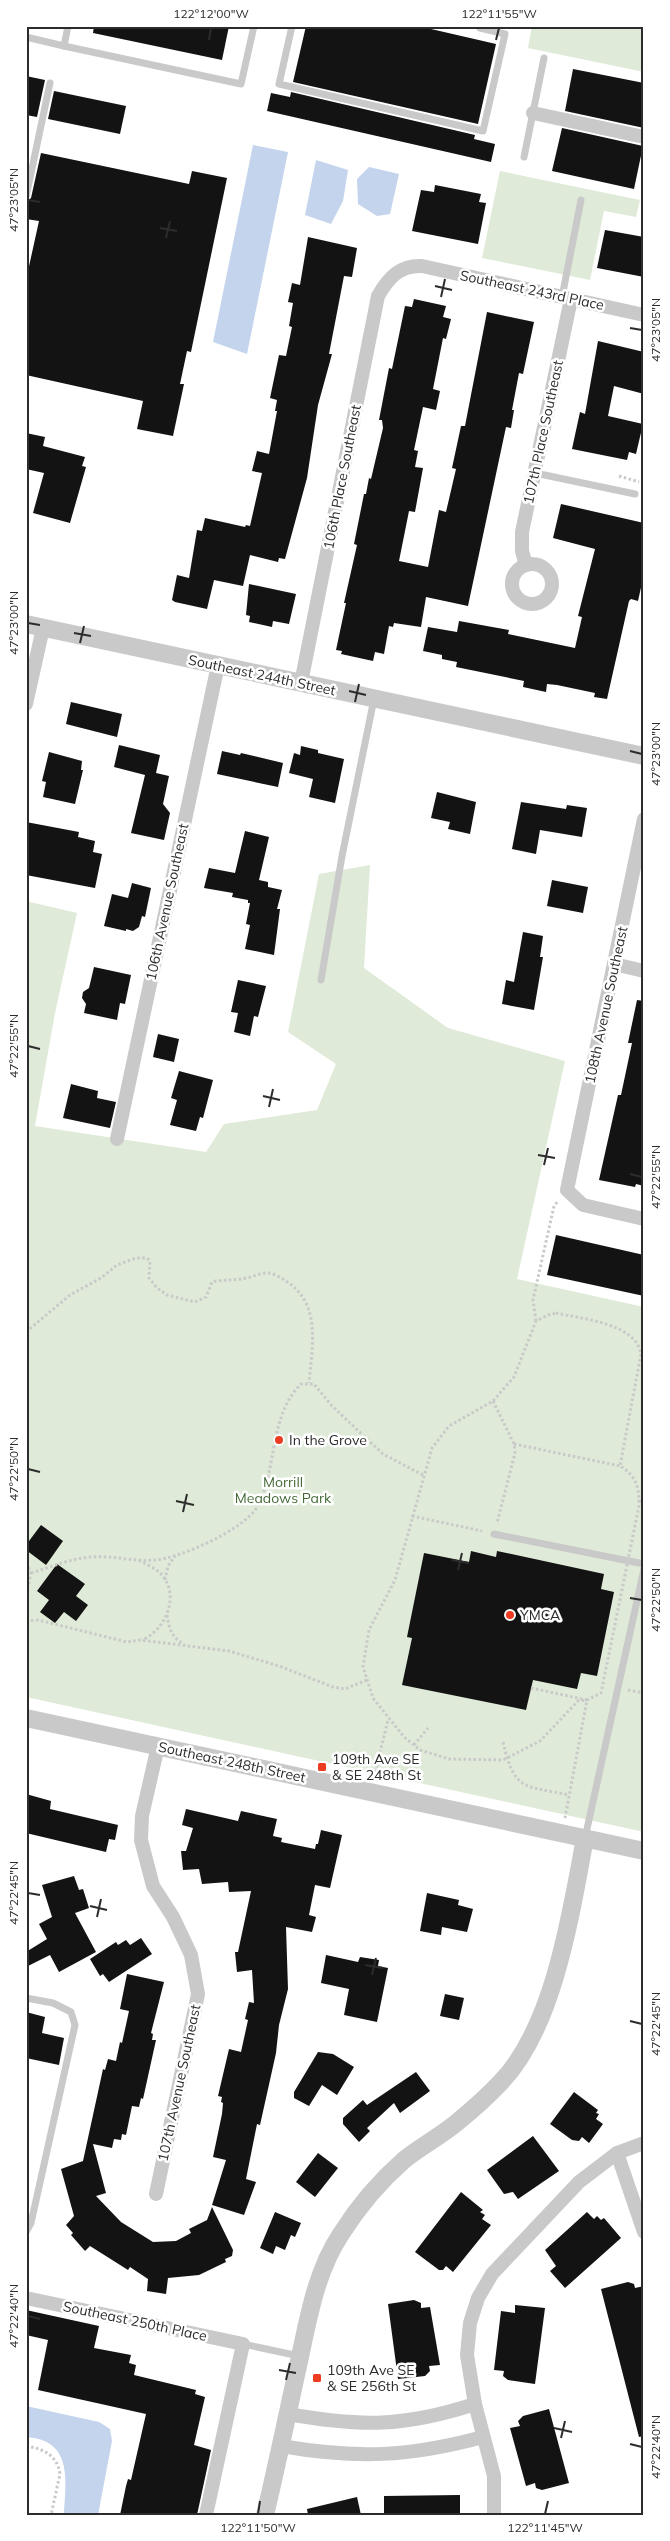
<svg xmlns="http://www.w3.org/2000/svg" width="670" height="2541" viewBox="0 0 670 2541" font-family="Mulish,sans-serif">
<rect width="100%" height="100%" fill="#fff"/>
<g fill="#dfebd8">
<polygon points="532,26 644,26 644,72 528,48"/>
<polygon points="500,171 640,200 636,217 604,211 590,280 482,258"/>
<polygon points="370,865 364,968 448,1028 565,1061 517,1279 644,1307 644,1832 26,1697 26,901 77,913 55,1013 35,1126 206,1152 224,1124 317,1110 336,1064 288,1032 319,874"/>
</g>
<g fill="#c3d4ec">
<polygon points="253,145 288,152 247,354 213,342"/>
<polygon points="316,160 348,170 343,201 331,224 305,215"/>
<polygon points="369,167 399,174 390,214 377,216 358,204 357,179"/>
<path d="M26,2406L99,2422L110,2429L112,2441L98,2515H64C66,2480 73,2440 26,2437Z"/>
</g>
<g fill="#131313">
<polygon points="94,26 229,26 222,60 93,33"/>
<polygon points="306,26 418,26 496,44 478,124 293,82"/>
<polygon points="573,69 644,83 644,128 565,111"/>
<polygon points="26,76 45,80 37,117 26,115"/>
<polygon points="54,91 126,106 120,134 48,119"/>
<polygon points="291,92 475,135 474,139 495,144 491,162 267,111 271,93 290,97"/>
<polygon points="562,128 643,146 634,189 552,171"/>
<polygon points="41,153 189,184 192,171 227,178 191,352 187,351 180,384 184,384 173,436 137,429 143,401 26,375 26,280 39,221 26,219 26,202 31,198"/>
<polygon points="435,185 481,194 479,202 486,203 478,244 412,231 421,190 434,192"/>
<polygon points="605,230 644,237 644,277 597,268"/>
<polygon points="308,237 357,248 352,277 344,276 329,354 332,354 318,405 307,478 285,559 279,558 278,562 250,555 243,586 214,580 207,609 175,602 172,600 177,575 189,578 197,530 202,531 205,518 245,527 246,525 250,526 262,473 252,471 257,451 269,454 277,411 275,411 277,400 270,398 279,355 286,356 292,327 289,326 293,303 288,302 292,283 300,285"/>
<polygon points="414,299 446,306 443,317 451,319 446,339 443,338 433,389 440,391 436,410 423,407 414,450 418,451 415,467 423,468 415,512 409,511 399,561 428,567 439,510 446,512 456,469 452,468 461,426 465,426 487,312 534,322 523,374 519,373 512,410 514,410 511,428 506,427 468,606 426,597 421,627 394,623 393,627 389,626 384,654 375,652 373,661 341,654 342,651 336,650 346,603 344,603 357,545 354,544 364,494 366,494 369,478 371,479 383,428 382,420 379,420 389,368 392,369 405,306 412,307"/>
<polygon points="598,341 644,352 644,394 614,386 608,416 643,424 636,454 629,452 627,460 572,449 580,412 585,414"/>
<polygon points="26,433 45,437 43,446 85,457 82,466 86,467 70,523 33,513 44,473 26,469"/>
<polygon points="561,504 644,523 644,574 638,601 631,599 629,601 607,699 594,697 595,693 557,685 547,684 546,692 523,687 524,681 456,667 457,662 442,659 442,655 423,651 428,627 457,632 459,621 509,630 508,634 575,648 582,617 578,616 595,549 553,538"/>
<polygon points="249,584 296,594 289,624 273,621 272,627 249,622 250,616 246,615"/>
<polygon points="71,702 122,714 117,737 66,724"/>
<polygon points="119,745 160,755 156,773 169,776 163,804 170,813 164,840 131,833 145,775 114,767"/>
<polygon points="301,746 318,750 318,753 344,759 335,803 309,797 313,779 289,773 294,753 300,755"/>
<polygon points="222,751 240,755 241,753 283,763 278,787 217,774"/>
<polygon points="49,752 82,761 81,770 83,770 75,804 43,797 46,782 42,781"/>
<polygon points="437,792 476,802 470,834 448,829 450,822 431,818"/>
<polygon points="521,802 566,809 567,805 587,808 582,837 540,830 536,854 512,849"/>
<polygon points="26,822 79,832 78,837 95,841 93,852 102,854 95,888 26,875"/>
<polygon points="245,831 269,837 259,880 268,882 268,887 282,890 277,909 280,909 274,955 245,949 250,925 246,924 250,903 248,903 248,900 232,897 233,893 204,888 209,868 235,873"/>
<polygon points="552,880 588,887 583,913 547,906"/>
<polygon points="132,883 151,888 145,917 142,916 139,927 133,931 126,929 126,931 104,926 112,894 128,898"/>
<polygon points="523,932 543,936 540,957 543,957 534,1010 502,1004 506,980 514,982"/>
<polygon points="94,967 131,975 125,1004 120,1003 117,1020 84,1013 86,1004 82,998 83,992 89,988"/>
<polygon points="238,980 266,986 258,1017 254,1016 250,1036 234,1032 238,1013 231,1012"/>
<polygon points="637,1000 644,1001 644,1186 636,1184 635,1187 599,1180 618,1095 621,1095 632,1043 628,1043"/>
<polygon points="158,1034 179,1039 174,1062 153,1057"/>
<polygon points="179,1071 213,1080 203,1118 200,1117 196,1131 170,1125 177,1100 171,1098"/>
<polygon points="71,1084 98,1091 97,1098 116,1102 110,1128 63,1118"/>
<polygon points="556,1235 644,1255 644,1296 547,1275"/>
<polygon points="41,1525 63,1541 46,1565 26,1550 26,1545"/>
<polygon points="471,1551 496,1557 497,1551 604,1574 601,1589 614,1592 597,1676 581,1673 577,1689 533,1680 526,1710 402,1685 412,1638 407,1637 424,1553 469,1562"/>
<polygon points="57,1564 85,1584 76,1596 88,1605 76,1621 64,1612 55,1623 40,1612 49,1600 37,1591"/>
<polygon points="26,1794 51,1801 50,1809 118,1825 115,1840 109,1839 106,1852 26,1833"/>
<polygon points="186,1809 238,1821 241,1811 277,1819 273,1836 282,1838 281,1842 315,1849 316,1844 318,1844 321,1830 342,1835 330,1888 315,1885 309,1915 316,1917 312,1932 286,1927 288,1989 279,2025 276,2053 260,2125 257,2124 246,2179 256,2182 244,2215 212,2205 226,2160 213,2157 222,2114 223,2103 221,2102 222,2097 218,2096 229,2049 241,2052 248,2020 245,2019 249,2002 254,2003 252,1970 237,1972 235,1952 238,1952 251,1891 229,1892 228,1882 202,1884 199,1869 183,1870 181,1851 186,1851 193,1828 182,1825"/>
<polygon points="74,1876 79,1890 83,1889 89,1908 75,1913 96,1952 59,1972 50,1955 26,1967 26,1952 47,1939 39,1924 52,1917 42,1885"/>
<polygon points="427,1893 459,1900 458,1905 473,1909 467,1932 442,1927 441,1935 420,1931"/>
<polygon points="141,1938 152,1954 109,1982 103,1974 100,1976 90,1959 116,1942 118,1945 126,1940 130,1945"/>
<polygon points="326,1955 358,1962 360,1957 379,1960 378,1966 388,1968 377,2022 344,2015 349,1989 321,1983"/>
<polygon points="127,1974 164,1982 151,2033 153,2034 152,2040 156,2040 143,2099 141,2098 139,2107 132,2106 126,2135 122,2134 121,2140 114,2139 112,2148 93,2144 106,2193 96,2196 121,2222 153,2242 176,2241 191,2233 189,2229 207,2220 212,2207 233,2250 232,2256 225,2259 226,2262 199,2275 168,2278 166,2294 147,2291 148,2279 130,2267 128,2270 90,2246 85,2251 71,2235 73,2233 66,2225 74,2216 61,2169 83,2161 103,2069 105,2070 108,2059 116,2061 120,2042 122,2043 129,2011 120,2009"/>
<polygon points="445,1994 464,1998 459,2020 440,2016"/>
<polygon points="26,2012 45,2017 42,2033 64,2038 59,2065 26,2058"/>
<polygon points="318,2052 333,2054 354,2067 337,2095 322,2085 309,2106 294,2098 294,2092"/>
<polygon points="416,2072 430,2091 400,2113 394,2103 367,2128 370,2131 359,2142 343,2124 343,2118 363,2100 367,2105"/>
<polygon points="574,2092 598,2110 596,2113 599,2114 596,2119 603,2124 589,2143 582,2137 579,2141 572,2140 550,2124"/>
<polygon points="533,2136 559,2171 518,2199 513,2192 504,2194 487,2170"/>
<polygon points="318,2153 338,2168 315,2197 296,2182"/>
<polygon points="461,2192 483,2210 480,2212 485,2215 482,2219 491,2225 453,2272 446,2266 443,2270 439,2270 415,2252"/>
<polygon points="275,2212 301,2223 295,2237 291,2235 285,2250 276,2246 273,2254 260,2248"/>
<polygon points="587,2212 594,2219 597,2216 601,2220 604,2218 621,2238 565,2288 550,2271 556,2266 545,2250"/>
<polygon points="628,2282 634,2284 635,2288 644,2286 644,2436 639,2437 601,2289"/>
<polygon points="414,2300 421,2303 421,2308 430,2307 440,2365 429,2366 430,2371 425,2376 398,2379 388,2304"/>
<polygon points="515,2305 545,2308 535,2384 508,2380 503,2376 504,2371 494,2370 501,2311 515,2313"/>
<polygon points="26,2310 99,2326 94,2348 131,2355 129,2363 136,2365 134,2375 196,2390 195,2394 205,2397 194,2445 211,2450 197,2515 120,2515 126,2486 128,2479 131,2480 146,2414 38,2390 48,2340 26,2335"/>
<polygon points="549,2409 569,2483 542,2490 536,2488 535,2483 526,2486 510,2428 520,2426 518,2421 523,2416"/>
<polygon points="460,2495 460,2515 384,2515 384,2496"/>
<polygon points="357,2497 361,2515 308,2515 307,2509"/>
</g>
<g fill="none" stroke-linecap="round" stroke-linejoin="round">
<g stroke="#c9c9c9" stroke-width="3" stroke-dasharray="2.5 2.5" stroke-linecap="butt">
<polyline points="619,476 639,482"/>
<path d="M556,1313C582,1319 636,1323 641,1354L620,1466C637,1476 639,1488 639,1506L601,1693L587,1700L578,1701L540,1741L503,1760L449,1759L420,1750L404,1737L373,1698L363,1667L369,1630L395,1580L432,1448L449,1426L493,1401L514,1377L536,1321L548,1315Z"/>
<polyline points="536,1321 533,1300 554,1206 558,1201"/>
<path d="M26,1332L70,1295L101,1278L117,1265L136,1258H147L150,1261L149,1278L157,1288L167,1295L195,1302L206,1297L212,1282C224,1279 235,1281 246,1278C253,1277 262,1272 269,1273C275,1274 281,1278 286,1281C322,1304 312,1347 309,1383"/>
<polyline points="493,1401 514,1444 515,1453 497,1523"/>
<polyline points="514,1444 620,1466"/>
<polyline points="639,1501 644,1502"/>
<polyline points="412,1516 482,1531"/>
<path d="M139,1560C145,1564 153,1567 159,1572C182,1593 166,1630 142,1640"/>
<polyline points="26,1563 31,1573 26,1595"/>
<path d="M31,1573C51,1567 69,1559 90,1557C112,1555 133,1562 154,1560C179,1559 245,1529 257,1507C278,1469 268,1417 301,1384H314L332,1406L383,1454L423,1475"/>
<polyline points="165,1580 168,1566 175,1556"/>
<path d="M167,1615C169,1629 172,1638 184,1644"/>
<polyline points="26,1621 38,1620 127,1642 140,1640 229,1651 279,1666 333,1687 345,1689 367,1680"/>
<polyline points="531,1688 587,1700 565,1818"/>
<polyline points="628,1690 644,1693"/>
<path d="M503,1742C515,1792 523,1785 569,1795"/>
<polyline points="414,1745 428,1728"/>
<polyline points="374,1777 388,1720"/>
<path d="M26,2446C44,2449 57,2455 60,2474L51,2515"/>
</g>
<g stroke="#c9c9c9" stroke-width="7">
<polyline points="292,26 279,84 483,131 505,34 480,28"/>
<polyline points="26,37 64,46 68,26"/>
<polyline points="64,46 241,84 254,26"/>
<polyline points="524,157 544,58"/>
<polyline points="26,197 50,83"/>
<polyline points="562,297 581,200"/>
<polyline points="535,473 635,494"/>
<polyline points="321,980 342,856 374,699"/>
<polyline points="494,1534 644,1564"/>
<polyline points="585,1838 644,1569"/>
<polyline points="26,1998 53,2003 71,2012 75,2025 31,2223 26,2232"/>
<polyline points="243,2344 299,2356"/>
</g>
<g stroke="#c9c9c9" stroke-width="14">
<polyline points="533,113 644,137"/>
<circle cx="532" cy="584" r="20"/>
<polyline points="526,565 522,551 522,532 571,299"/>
<path d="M301,683L378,296C389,277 400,265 422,266L644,315"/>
<polyline points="26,704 43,628"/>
<polyline points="644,819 567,1190 583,1205 644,1219"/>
<polyline points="614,964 644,971"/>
<polyline points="117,1139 218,665"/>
<polyline points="617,2153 644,2232"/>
<polyline points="156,2194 198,1994 191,1955 173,1917 153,1886 141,1840 142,1816 158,1746"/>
<polyline points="26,2298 243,2344 206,2515"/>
<path d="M288,2414C361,2427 404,2427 475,2404"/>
<path d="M281,2446C357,2459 409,2457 483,2437"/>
<polyline points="494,2515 494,2476 475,2404 467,2355 470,2323 478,2298 492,2274 579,2182 617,2153 644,2143"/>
</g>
<g stroke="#c9c9c9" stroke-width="18">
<polyline points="26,624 644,756"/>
<polyline points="26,1718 644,1851"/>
<path d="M265,2515C277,2465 287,2416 298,2366C308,2321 315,2273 341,2234C358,2207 380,2181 404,2160C420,2147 439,2137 455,2124C471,2111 487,2097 501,2082C554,2027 571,1913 585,1838"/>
</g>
</g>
<path fill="none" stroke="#2c2c2c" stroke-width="2" d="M209,40L211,28M496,40L499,28M28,200L40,202M160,228L177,231M166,238L170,221M435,286L452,290M441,297L445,279M630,328L642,330M28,623L40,625M74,633L91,636M80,643L84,626M349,691L366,695M355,702L359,684M630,751L642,754M28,1046L40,1049M263,1096L280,1100M269,1107L273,1089M538,1155L555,1158M544,1165L548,1148M630,1174L642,1177M28,1469L40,1472M176,1501L194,1505M183,1512L187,1494M452,1560L469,1563M458,1570L462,1553M630,1598L642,1600M28,1893L40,1895M90,1906L107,1910M97,1917L101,1899M365,1965L383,1968M372,1975L376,1958M630,2021L642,2024M28,2316L40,2319M279,2370L296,2373M286,2380L290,2363M554,2428L572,2432M561,2438L565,2421M630,2444L642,2447M258,2514L260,2501M545,2514L548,2501"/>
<g fill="#ee3c23" stroke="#fff" stroke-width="2">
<circle cx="279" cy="1440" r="5"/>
<circle cx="510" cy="1615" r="5"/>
<rect x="317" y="1762" width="10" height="10" rx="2.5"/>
<rect x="312" y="2373" width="10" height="10" rx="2.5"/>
</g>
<g text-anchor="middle" stroke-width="5" stroke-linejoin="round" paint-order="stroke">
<g font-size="14" fill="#2c2c2c" stroke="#fff">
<text transform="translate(532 290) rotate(12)" y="5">Southeast 243rd Place</text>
<text transform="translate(543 432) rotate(-78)" y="5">107th Place Southeast</text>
<text transform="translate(342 477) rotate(-79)" y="5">106th Place Southeast</text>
<text transform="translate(262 675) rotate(12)" y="5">Southeast 244th Street</text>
<text transform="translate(167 902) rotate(-78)" y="5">106th Avenue Southeast</text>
<text transform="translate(606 1005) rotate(-78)" y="5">108th Avenue Southeast</text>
<text transform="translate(232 1762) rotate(12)" y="5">Southeast 248th Street</text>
<text transform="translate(179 2083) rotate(-78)" y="5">107th Avenue Southeast</text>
<text transform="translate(135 2321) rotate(12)" y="5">Southeast 250th Place</text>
</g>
<g font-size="14" fill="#2c2c2c" stroke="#fff" text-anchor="start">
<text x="289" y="1445">In the Grove</text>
<text x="520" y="1620">YMCA</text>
<text x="332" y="1764">109th Ave SE<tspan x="332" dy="16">&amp; SE 248th St</tspan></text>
<text x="327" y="2375">109th Ave SE<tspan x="327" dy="16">&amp; SE 256th St</tspan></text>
</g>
<g font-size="14" fill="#456a38" stroke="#fff">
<text x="283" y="1487">Morrill<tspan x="283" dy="16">Meadows Park</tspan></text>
</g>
</g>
<rect width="670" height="2541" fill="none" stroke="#ffffff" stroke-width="55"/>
<rect x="28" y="28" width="614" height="2486" fill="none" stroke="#2c2c2c" stroke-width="2"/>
<g font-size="12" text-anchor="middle" fill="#2c2c2c">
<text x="211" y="18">122°12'00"W</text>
<text x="499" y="18">122°11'55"W</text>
<text transform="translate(14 200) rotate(-90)" y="4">47°23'05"N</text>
<text transform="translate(656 330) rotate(-90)" y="4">47°23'05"N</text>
<text transform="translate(14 623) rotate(-90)" y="4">47°23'00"N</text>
<text transform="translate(656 754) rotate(-90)" y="4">47°23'00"N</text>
<text transform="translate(14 1046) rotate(-90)" y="4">47°22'55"N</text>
<text transform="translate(656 1177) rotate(-90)" y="4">47°22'55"N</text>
<text transform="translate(14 1469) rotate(-90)" y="4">47°22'50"N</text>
<text transform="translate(656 1600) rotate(-90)" y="4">47°22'50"N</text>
<text transform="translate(14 1893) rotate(-90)" y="4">47°22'45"N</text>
<text transform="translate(656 2024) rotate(-90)" y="4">47°22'45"N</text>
<text transform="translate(14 2316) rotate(-90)" y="4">47°22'40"N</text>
<text transform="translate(656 2447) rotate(-90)" y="4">47°22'40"N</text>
<text x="258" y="2532">122°11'50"W</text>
<text x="545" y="2532">122°11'45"W</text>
</g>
</svg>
